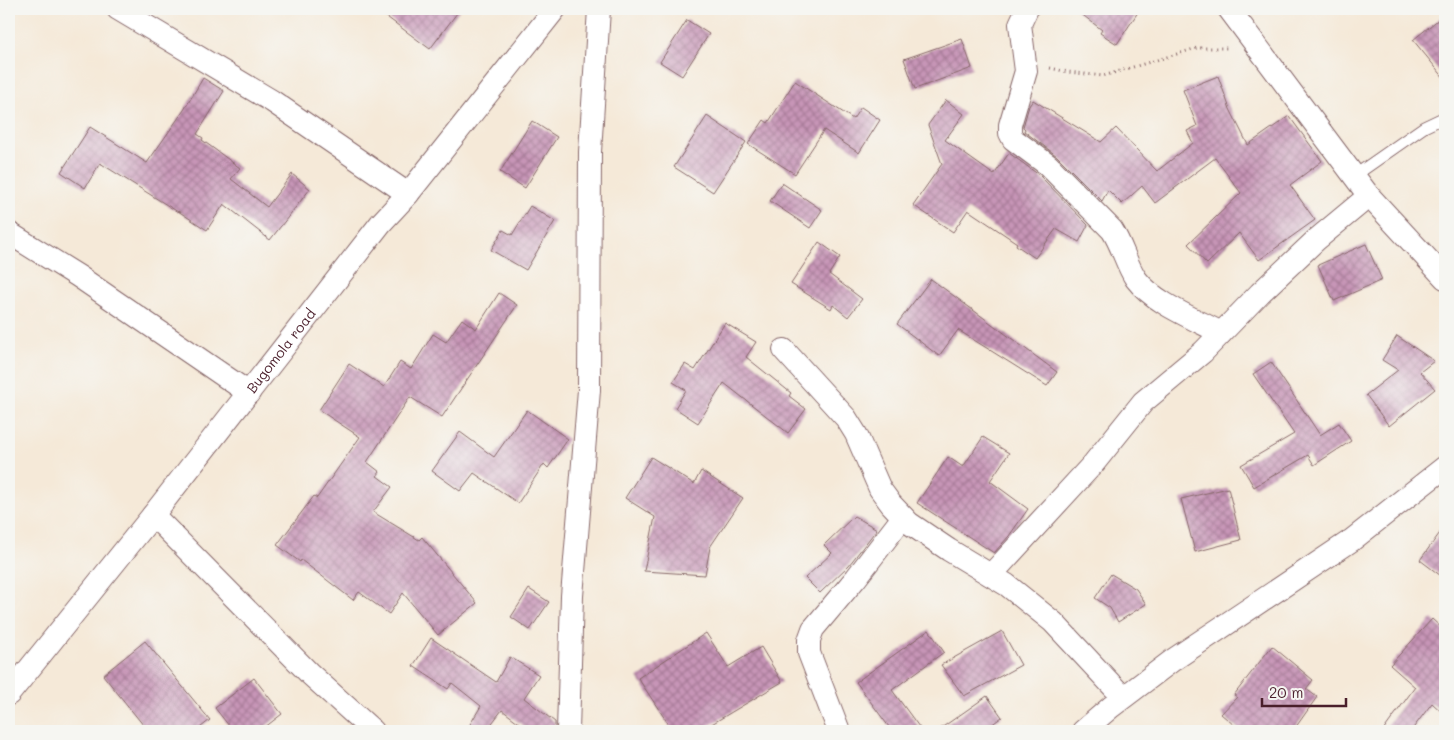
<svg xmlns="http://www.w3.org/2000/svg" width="1454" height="740" viewBox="0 0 1454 740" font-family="Mali,sans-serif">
<defs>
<pattern id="building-cross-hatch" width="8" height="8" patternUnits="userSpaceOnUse" patternTransform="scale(1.25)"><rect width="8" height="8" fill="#c795b7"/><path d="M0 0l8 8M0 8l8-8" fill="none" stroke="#a47995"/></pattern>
</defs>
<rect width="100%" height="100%" fill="#f6f6f2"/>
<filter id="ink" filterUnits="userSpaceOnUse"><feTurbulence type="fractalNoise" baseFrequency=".02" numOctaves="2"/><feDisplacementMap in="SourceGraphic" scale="10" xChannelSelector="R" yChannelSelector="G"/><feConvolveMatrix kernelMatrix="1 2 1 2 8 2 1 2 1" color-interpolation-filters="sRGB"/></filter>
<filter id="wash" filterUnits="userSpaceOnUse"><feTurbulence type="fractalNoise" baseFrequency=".0096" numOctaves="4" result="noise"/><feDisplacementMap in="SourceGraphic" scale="20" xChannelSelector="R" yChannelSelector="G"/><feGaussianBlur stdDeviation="1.12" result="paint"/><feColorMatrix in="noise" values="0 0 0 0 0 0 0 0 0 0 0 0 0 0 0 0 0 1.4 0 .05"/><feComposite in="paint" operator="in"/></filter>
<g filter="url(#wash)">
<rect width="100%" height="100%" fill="#f5e9d8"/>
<g id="blocks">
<g fill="url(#building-cross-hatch)">
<polygon points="376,9 460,9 430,49"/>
<polygon points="1075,9 1140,9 1117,44 1100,33 1102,30"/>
<polygon points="1445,14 1445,79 1413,40"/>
<polygon points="687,20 709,34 682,76 660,62"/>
<polygon points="962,39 972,68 915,89 904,59"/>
<polygon points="1218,76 1230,109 1248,145 1289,116 1322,161 1290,185 1315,220 1259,260 1239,233 1207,264 1188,244 1241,193 1215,158 1155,203 1142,186 1122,204 1108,190 1102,201 1057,156 1024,131 1025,129 1023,127 1029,106 1033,100 1101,142 1116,128 1157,171 1193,143 1187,131 1197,126 1183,90"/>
<polygon points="203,78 224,91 197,134 203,138 202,140 240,168 231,179 267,207 292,174 310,189 270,240 224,204 207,230 178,211 178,212 100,163 85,188 61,172 90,127 147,163 184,110"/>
<polygon points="795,81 853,119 861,107 880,120 859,153 824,130 795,174 748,144 764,120 768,123"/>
<polygon points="946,100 964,114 945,140 994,175 1009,153 1039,175 1088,225 1079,242 1056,229 1035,258 1016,245 1017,243 968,210 953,232 913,205 942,164 928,125"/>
<polygon points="707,116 746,142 713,192 674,167"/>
<polygon points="532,121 557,137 525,188 500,172"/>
<polygon points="782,183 822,210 810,228 770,201"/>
<polygon points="530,206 555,221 526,270 491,250 503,230 512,235"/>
<polygon points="819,242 840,257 829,274 862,299 848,317 833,305 831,309 791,284"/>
<polygon points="1366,244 1382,280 1334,301 1318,265"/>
<polygon points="931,279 1057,372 1047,386 958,330 939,356 897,324"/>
<polygon points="499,293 517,305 442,417 410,397 367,462 380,472 377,476 392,487 373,512 419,540 422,537 477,603 438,635 403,593 389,614 359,592 353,600 301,560 300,562 277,545 314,496 317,498 360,437 319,410 349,364 384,387 400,362 411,369 433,334 446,342 462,319 476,329"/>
<polygon points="725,323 756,342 746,357 791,393 789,396 806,409 788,433 724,383 698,423 675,408 686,390 673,382 685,364 695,370"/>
<polygon points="1397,336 1434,361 1420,372 1435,389 1389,426 1366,395 1398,370 1382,360"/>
<polygon points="1271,362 1320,435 1339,423 1351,441 1314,465 1308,455 1254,487 1241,465 1294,434 1253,374"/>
<polygon points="527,410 568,439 548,468 544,464 518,503 474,473 460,491 432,471 460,432 494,457"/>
<polygon points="983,437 1009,453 990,481 1028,509 1009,536 994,553 917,503 948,457 963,467"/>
<polygon points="651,457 694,484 701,471 743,498 710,547 705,575 644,571 655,517 625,498"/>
<polygon points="1228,488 1241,540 1195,552 1181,499"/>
<polygon points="854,516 877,529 849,565 820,593 805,578 832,553 824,545"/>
<polygon points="1445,526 1445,579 1420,560"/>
<polygon points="1111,574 1136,589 1146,604 1118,622 1110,608 1095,598"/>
<polygon points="529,589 549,602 530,630 511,617"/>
<polygon points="1432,619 1445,631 1445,715 1432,703 1411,731 1383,731 1415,687 1390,665"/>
<polygon points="929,630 944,652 892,690 922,731 892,731 856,682"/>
<polygon points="1002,631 1021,665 964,696 941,665"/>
<polygon points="706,633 728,667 761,647 782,682 700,731 673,731 638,678"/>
<polygon points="431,638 496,682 510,657 539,675 524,698 555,722 555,731 530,731 502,710 486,731 466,731 481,706 452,683 448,689 413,666"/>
<polygon points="145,641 210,720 196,731 148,731 103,675"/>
<polygon points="1272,646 1313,680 1306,689 1317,697 1293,731 1241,731 1221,714 1237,697 1234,695"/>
<polygon points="254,678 282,714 260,731 233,731 215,708"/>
<polygon points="987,696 1002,717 983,731 937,731"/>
</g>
</g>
</g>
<g filter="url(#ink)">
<use href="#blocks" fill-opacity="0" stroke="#866668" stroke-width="1"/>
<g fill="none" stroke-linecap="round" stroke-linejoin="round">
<g stroke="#866668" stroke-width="13">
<polyline id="lane" points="1354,176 1424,127 1445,117"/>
</g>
<g stroke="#866668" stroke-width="24">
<g id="street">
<polyline points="118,9 272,101 408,194"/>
<path d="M1027,9L1020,24L1026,71L1010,125V133L1013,139L1048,165L1112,230C1122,245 1126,264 1136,279C1154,303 1195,319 1221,333"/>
<polyline points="1229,9 1369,196 1445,278"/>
<polyline points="9,233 78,276 249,393"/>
<polyline points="784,350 846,418 856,434 880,489 891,504 909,523 949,550 1007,585 1053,622 1123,697"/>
<polyline points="153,515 310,674 373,731"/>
<polyline points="991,575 1094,463 1143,402 1203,352 1260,293 1316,240 1369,196"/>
<path id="s1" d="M9,694L153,515L381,223L408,194L555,9"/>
<polyline points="568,731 572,596 589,390 590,152 599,9"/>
<polyline points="839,731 809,653 809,640 813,629 856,578 903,517"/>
<polyline points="1083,731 1111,707 1173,660 1352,540 1445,467"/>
</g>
</g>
<polyline stroke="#866668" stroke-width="3" stroke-dasharray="1 4" stroke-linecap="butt" points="1050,68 1068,72 1103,76 1197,48 1227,48"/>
<use href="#lane" stroke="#fff" stroke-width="11"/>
<use href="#street" stroke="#fff" stroke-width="22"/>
</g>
</g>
<g text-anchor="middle" stroke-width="5" stroke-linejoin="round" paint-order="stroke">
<g font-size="14" fill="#4a1f2b" stroke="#f6f6f2">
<text dy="5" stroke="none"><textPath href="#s1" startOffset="438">Bugomola road</textPath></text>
</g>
</g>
<rect width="1454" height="740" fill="none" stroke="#f6f6f2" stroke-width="30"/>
<path d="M1262 698v8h84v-8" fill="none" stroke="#4a1f2b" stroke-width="2.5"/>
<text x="1269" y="698" font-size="15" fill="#4a1f2b" stroke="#f6f6f2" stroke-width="4" paint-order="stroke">20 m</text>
</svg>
